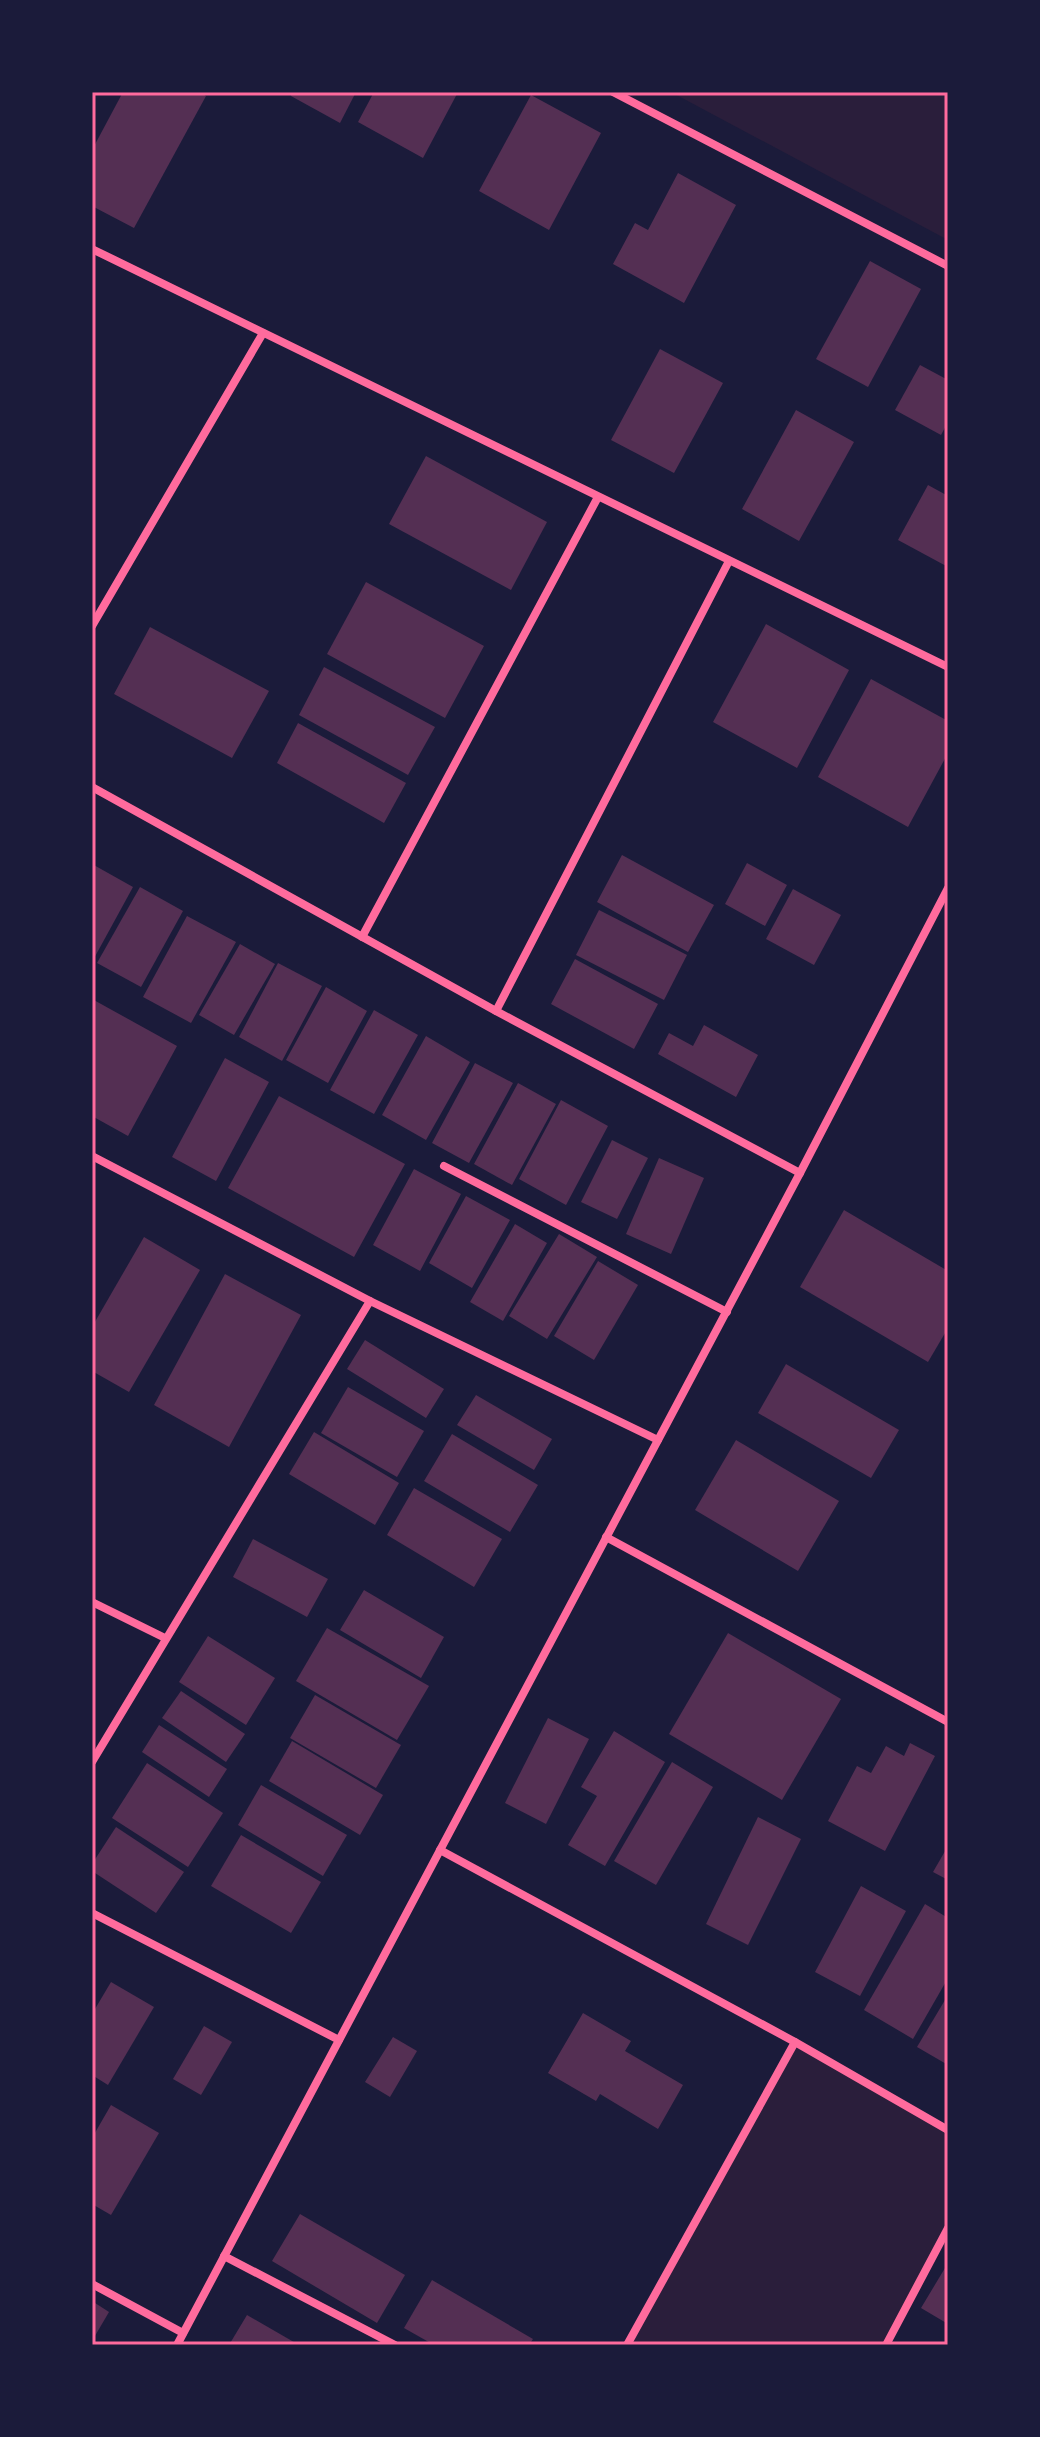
<svg xmlns="http://www.w3.org/2000/svg" width="1040" height="2437" viewBox="0 0 1040 2437" font-family="Georgia,serif">
<rect width="100%" height="100%" fill="#1b1b3a"/>
<g fill="#2a1e3b">
<polygon points="671,92 948,92 948,240"/>
<polygon points="795,2042 948,2130 948,2228 886,2345 627,2345"/>
</g>
<g fill="#542f53">
<polygon points="123,92 200,92 206,96 134,228 92,206 92,150"/>
<polygon points="292,92 356,92 340,123 291,96"/>
<polygon points="374,92 458,92 423,158 358,122"/>
<polygon points="531,95 601,133 549,230 479,191"/>
<polygon points="678,173 736,205 684,303 613,264 635,223 648,230"/>
<polygon points="870,261 921,289 868,387 816,359"/>
<polygon points="660,349 723,383 674,473 611,440"/>
<polygon points="920,365 948,380 948,422 941,435 895,410"/>
<polygon points="796,410 854,442 799,541 742,509"/>
<polygon points="426,456 547,522 511,590 389,524"/>
<polygon points="928,485 948,496 948,567 898,540"/>
<polygon points="366,582 484,646 445,718 327,654"/>
<polygon points="766,624 849,670 797,768 713,722"/>
<polygon points="150,627 269,691 232,758 114,694"/>
<polygon points="324,667 435,727 408,775 299,715"/>
<polygon points="871,679 948,721 948,753 908,827 818,777"/>
<polygon points="298,723 406,783 384,823 277,763"/>
<polygon points="622,855 714,905 688,952 597,902"/>
<polygon points="747,863 787,885 765,926 725,904"/>
<polygon points="92,864 133,887 92,962"/>
<polygon points="140,887 183,911 141,987 97,963"/>
<polygon points="793,889 841,915 814,965 766,939"/>
<polygon points="599,910 687,955 664,1000 576,955"/>
<polygon points="187,916 236,942 191,1023 143,997"/>
<polygon points="240,944 275,964 234,1035 199,1015"/>
<polygon points="575,959 658,1004 634,1049 551,1004"/>
<polygon points="278,963 322,986 282,1061 239,1037"/>
<polygon points="326,987 367,1011 328,1083 286,1060"/>
<polygon points="92,999 177,1046 128,1136 92,1116"/>
<polygon points="374,1010 418,1035 374,1114 330,1090"/>
<polygon points="704,1025 758,1055 736,1097 658,1054 669,1033 693,1046"/>
<polygon points="426,1036 470,1062 426,1140 382,1115"/>
<polygon points="225,1058 269,1082 216,1181 172,1157"/>
<polygon points="475,1063 513,1083 469,1163 432,1143"/>
<polygon points="518,1083 556,1104 512,1185 474,1164"/>
<polygon points="279,1096 405,1164 354,1257 228,1188"/>
<polygon points="561,1100 608,1126 566,1205 519,1179"/>
<polygon points="612,1140 648,1158 617,1219 581,1202"/>
<polygon points="659,1158 704,1178 671,1254 626,1234"/>
<polygon points="414,1169 461,1194 420,1271 373,1245"/>
<polygon points="466,1196 510,1220 472,1288 429,1263"/>
<polygon points="844,1210 948,1271 948,1328 928,1362 800,1287"/>
<polygon points="515,1224 547,1243 503,1321 470,1302"/>
<polygon points="559,1234 597,1257 547,1339 509,1316"/>
<polygon points="144,1237 200,1270 129,1392 92,1371 92,1327"/>
<polygon points="598,1261 638,1285 594,1360 554,1336"/>
<polygon points="225,1274 301,1315 229,1447 154,1405"/>
<polygon points="365,1340 444,1389 426,1418 347,1369"/>
<polygon points="786,1364 899,1430 871,1478 758,1413"/>
<polygon points="348,1387 424,1431 397,1477 321,1433"/>
<polygon points="476,1395 552,1439 534,1470 457,1425"/>
<polygon points="314,1432 399,1483 375,1525 289,1474"/>
<polygon points="452,1434 538,1485 510,1532 424,1481"/>
<polygon points="736,1440 839,1501 798,1571 695,1510"/>
<polygon points="414,1488 502,1539 474,1587 387,1535"/>
<polygon points="253,1539 328,1579 307,1617 233,1577"/>
<polygon points="364,1590 444,1637 421,1678 340,1630"/>
<polygon points="327,1628 429,1686 397,1740 296,1681"/>
<polygon points="728,1633 841,1699 782,1800 669,1734"/>
<polygon points="208,1636 275,1678 246,1725 179,1682"/>
<polygon points="181,1691 245,1734 226,1762 162,1718"/>
<polygon points="315,1695 401,1745 376,1788 290,1738"/>
<polygon points="548,1718 589,1739 546,1824 505,1803"/>
<polygon points="159,1725 227,1769 209,1797 142,1752"/>
<polygon points="614,1731 665,1762 605,1866 568,1845 597,1796 581,1787"/>
<polygon points="292,1741 383,1795 360,1835 269,1781"/>
<polygon points="910,1743 935,1756 885,1851 828,1821 857,1766 871,1773 886,1746 904,1756"/>
<polygon points="672,1762 713,1787 656,1885 614,1861"/>
<polygon points="147,1763 223,1813 188,1867 112,1818"/>
<polygon points="261,1785 347,1835 323,1876 238,1825"/>
<polygon points="758,1817 801,1839 748,1945 706,1924"/>
<polygon points="116,1827 184,1872 156,1913 92,1871 92,1864"/>
<polygon points="241,1835 321,1882 291,1933 211,1886"/>
<polygon points="948,1846 948,1880 933,1872"/>
<polygon points="861,1886 906,1911 860,1996 815,1972"/>
<polygon points="925,1904 948,1918 948,1978 913,2039 864,2010"/>
<polygon points="111,1982 154,2007 108,2085 92,2075 92,2014"/>
<polygon points="948,1995 948,2065 917,2047"/>
<polygon points="583,2013 631,2041 625,2051 683,2085 658,2129 600,2094 596,2101 548,2073"/>
<polygon points="204,2026 232,2042 201,2095 173,2079"/>
<polygon points="393,2037 417,2051 390,2097 365,2082"/>
<polygon points="111,2105 159,2133 111,2215 92,2204 92,2138"/>
<polygon points="300,2214 405,2275 377,2323 272,2261"/>
<polygon points="948,2263 948,2324 921,2308"/>
<polygon points="432,2280 533,2339 529,2345 434,2345 404,2328"/>
<polygon points="92,2301 109,2312 92,2341"/>
<polygon points="247,2315 299,2345 229,2345"/>
</g>
<g fill="none" stroke-linecap="round" stroke-linejoin="round">
<g stroke="#ff6b9d" stroke-width="8">
<polyline points="613,92 948,266"/>
<polyline points="92,249 948,667"/>
<polyline points="92,626 263,333"/>
<polyline points="92,787 496,1011 800,1173"/>
<polyline points="362,937 598,497"/>
<polyline points="496,1011 729,561"/>
<polyline points="92,1156 370,1301 658,1440"/>
<polyline points="444,1166 727,1312"/>
<polyline points="606,1537 948,1722"/>
<polyline points="92,1602 165,1638"/>
<polyline points="92,1762 370,1301"/>
<polyline points="440,1850 795,2042 948,2130"/>
<polyline points="92,1913 339,2040"/>
<polyline points="224,2256 395,2345"/>
<polyline points="92,2284 183,2333"/>
<polyline points="177,2345 800,1173 948,888"/>
<polyline points="627,2345 795,2042"/>
<polyline points="886,2345 948,2228"/>
</g>
</g>
<rect width="1040" height="2437" fill="none" stroke="#1b1b3a" stroke-width="188"/>
<rect x="94" y="94" width="852" height="2249" fill="none" stroke="#ff6b9d" stroke-width="3"/>
</svg>
